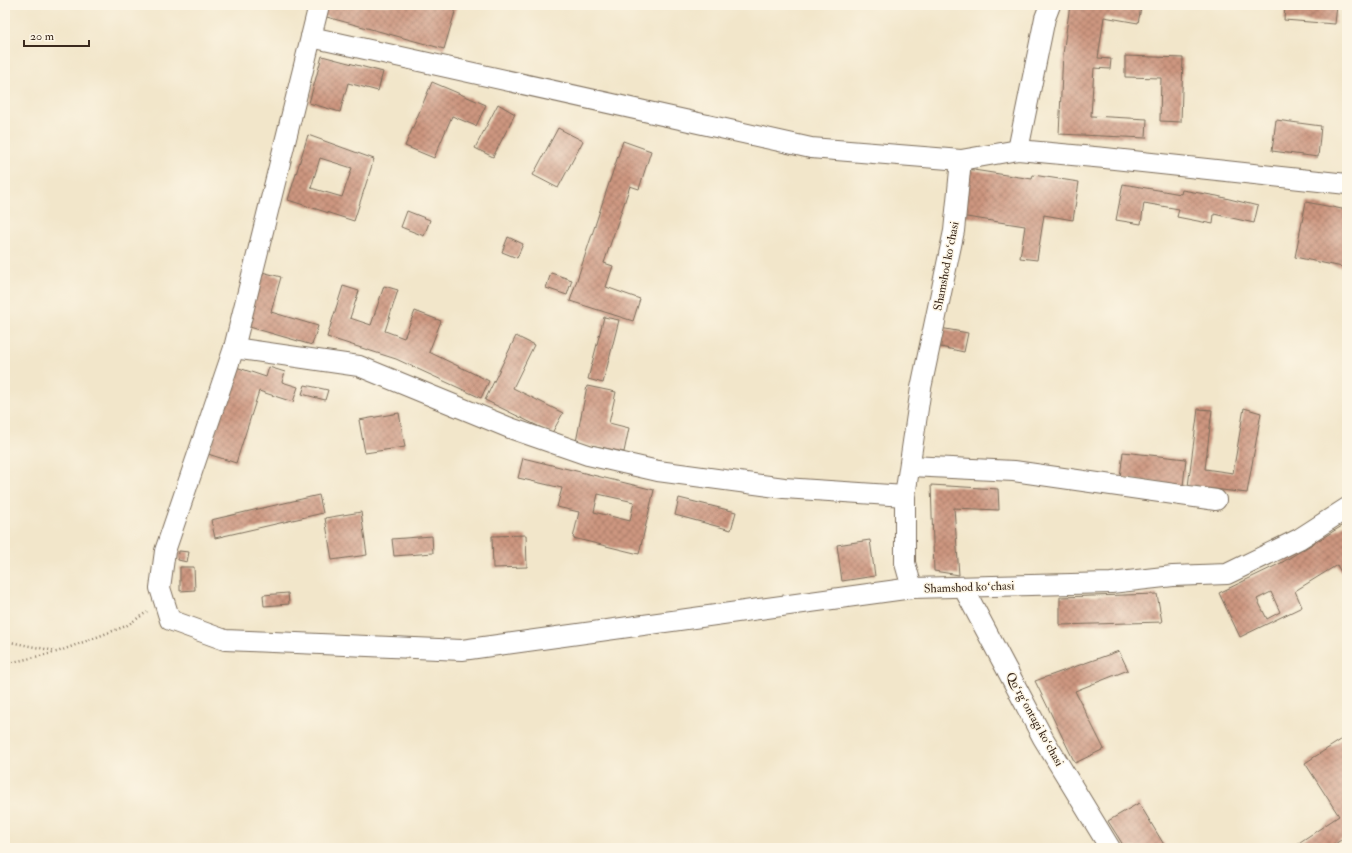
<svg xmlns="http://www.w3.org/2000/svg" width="1352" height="853" viewBox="0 0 1352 853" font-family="'IM FELL Double Pica',serif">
<defs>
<pattern id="building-cross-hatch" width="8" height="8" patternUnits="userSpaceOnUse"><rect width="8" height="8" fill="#cd9680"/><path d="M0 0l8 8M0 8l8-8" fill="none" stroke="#a87b68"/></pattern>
</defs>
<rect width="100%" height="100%" fill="#fcf5e5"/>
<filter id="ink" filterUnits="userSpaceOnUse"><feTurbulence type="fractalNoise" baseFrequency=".025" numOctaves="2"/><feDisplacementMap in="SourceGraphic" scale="8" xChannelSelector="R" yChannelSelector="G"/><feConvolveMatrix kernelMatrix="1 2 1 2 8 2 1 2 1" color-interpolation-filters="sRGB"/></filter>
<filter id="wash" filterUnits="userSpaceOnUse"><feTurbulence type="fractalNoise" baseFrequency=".012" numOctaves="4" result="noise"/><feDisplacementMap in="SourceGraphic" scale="16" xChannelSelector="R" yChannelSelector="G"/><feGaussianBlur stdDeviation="0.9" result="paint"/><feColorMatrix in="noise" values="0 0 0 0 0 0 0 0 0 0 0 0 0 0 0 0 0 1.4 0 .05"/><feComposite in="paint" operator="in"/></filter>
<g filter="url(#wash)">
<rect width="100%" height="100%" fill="#f2e6ca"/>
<g id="blocks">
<g fill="url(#building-cross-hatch)" fill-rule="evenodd">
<polygon points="327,5 457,5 444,49 323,16"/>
<polygon points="1070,5 1123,5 1141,8 1138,23 1104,17 1098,58 1111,59 1110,69 1094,68 1091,116 1147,119 1146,138 1059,134 1063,54"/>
<polygon points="1285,5 1337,5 1335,24 1284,20"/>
<polygon points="322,56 383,72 378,91 348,83 340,112 309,103"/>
<polygon points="1125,56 1183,58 1181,122 1160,121 1161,78 1125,77"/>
<polygon points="432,82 486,105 476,126 452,116 434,158 405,146"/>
<polygon points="498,104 515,114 493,157 475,148"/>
<polygon points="1276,120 1321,126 1318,157 1272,151"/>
<polygon points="558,128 583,141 558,188 533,175"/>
<path d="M308,135L374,159L354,221L288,200ZM320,158L352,168L342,197L311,188Z"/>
<polygon points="623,141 651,151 639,189 630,186 604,263 613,266 606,287 640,299 633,321 570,301"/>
<polygon points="967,169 1032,179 1033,175 1079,182 1073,220 1044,215 1037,260 1020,258 1025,226 960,216"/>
<polygon points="1123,184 1181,194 1182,190 1217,196 1258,206 1254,223 1214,214 1213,224 1177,217 1179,209 1144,203 1141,224 1116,220"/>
<polygon points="1306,202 1347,210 1347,268 1295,257"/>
<polygon points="407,211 430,220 424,236 401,227"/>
<polygon points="508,237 523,244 517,258 502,252"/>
<polygon points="262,272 281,277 271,312 318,326 312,345 246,326"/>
<polygon points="551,273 572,280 567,295 546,288"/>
<polygon points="343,286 359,291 350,318 371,325 384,286 398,290 385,331 404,338 415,311 441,321 429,352 489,381 481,398 396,359 327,337"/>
<polygon points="604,317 619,320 603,383 588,379"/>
<polygon points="940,328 968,333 964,352 936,346"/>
<polygon points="516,336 534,345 513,388 563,413 552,433 485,400"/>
<polygon points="236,367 266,377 269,367 285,372 282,382 298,387 293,402 259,391 236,463 208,454"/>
<polygon points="305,385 328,390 325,400 302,394"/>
<polygon points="587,386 616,392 609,423 629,428 624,452 576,442"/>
<polygon points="1244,408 1261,413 1247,493 1188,486 1198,409 1212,410 1205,469 1233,473"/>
<polygon points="399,413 405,447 365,453 359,420"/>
<polygon points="1123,452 1186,459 1183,486 1120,478"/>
<path d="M523,458L654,490L639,554L573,538L579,512L557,507L562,488L518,478ZM598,494L634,502L630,521L594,512Z"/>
<polygon points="931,485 998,489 999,510 954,508 959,575 934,571"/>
<polygon points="319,495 323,513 215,538 211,520"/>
<polygon points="679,498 736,512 731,530 675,515"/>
<polygon points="361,512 367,555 332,560 325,518"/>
<path d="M1347,523V583L1337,565L1295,591L1302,607L1240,637L1219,593L1281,563ZM1271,592L1280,612L1267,619L1257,599Z"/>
<polygon points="526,535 527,567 493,568 492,536"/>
<polygon points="432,536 433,553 394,556 392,539"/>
<polygon points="870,540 875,576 842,581 837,545"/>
<polygon points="179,551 189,552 187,562 178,560"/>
<polygon points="180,567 194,567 195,590 180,591"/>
<polygon points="288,593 289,604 264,606 263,595"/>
<polygon points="1157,594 1162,622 1060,625 1060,597"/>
<polygon points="1119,651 1128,670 1075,691 1104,749 1075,763 1035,681"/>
<polygon points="1347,736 1347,789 1343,791 1347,797 1347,836 1329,848 1291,848 1339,816 1305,763"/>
<polygon points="1139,803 1166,848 1125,848 1108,821"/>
</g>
</g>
</g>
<g filter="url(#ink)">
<use href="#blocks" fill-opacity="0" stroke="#7b6c5a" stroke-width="1"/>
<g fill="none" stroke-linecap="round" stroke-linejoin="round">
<g stroke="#7b6c5a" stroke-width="22">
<g id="minor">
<polyline points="319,5 234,348 165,551 160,588 170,620 225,640 462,650 912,588"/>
<polyline points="311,37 811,148 961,160 1018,150 1105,158 1347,184"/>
<polyline points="1018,150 1045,18 1050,5"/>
<polyline points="961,160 954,231 921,388 905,496 905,563 912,588 1111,583 1173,576 1227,574 1299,539 1347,508"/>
<polyline points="234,348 359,366 510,428 588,455 658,471 784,488 905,496"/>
<polyline points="910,466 1014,471 1216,500"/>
<polyline points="963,587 1043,738 1110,848"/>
</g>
</g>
<g stroke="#7b6c5a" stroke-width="2.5" stroke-dasharray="1 3" stroke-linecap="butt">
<polyline points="5,641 55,651"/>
<polyline points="5,664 57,652 126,626 147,612"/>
</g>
<use href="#minor" stroke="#fff" stroke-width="20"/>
</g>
</g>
<g text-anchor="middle" stroke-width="3" stroke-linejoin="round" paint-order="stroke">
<g font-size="12" fill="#3b2a1e" stroke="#fcf5e5">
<text transform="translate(946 266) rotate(-79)" y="4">Shamshod koʻchasi</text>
<text transform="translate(969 587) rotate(-2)" y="4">Shamshod koʻchasi</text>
<text transform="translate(1035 719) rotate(61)" y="4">Qoʻrgʻontagi koʻchasi</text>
</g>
</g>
<rect width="1352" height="853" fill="none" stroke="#fcf5e5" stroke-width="20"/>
<path d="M24 40v6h65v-6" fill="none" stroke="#3b2a1e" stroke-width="2"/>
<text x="30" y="40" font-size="12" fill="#3b2a1e" stroke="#fcf5e5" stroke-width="3" paint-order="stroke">20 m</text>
</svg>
